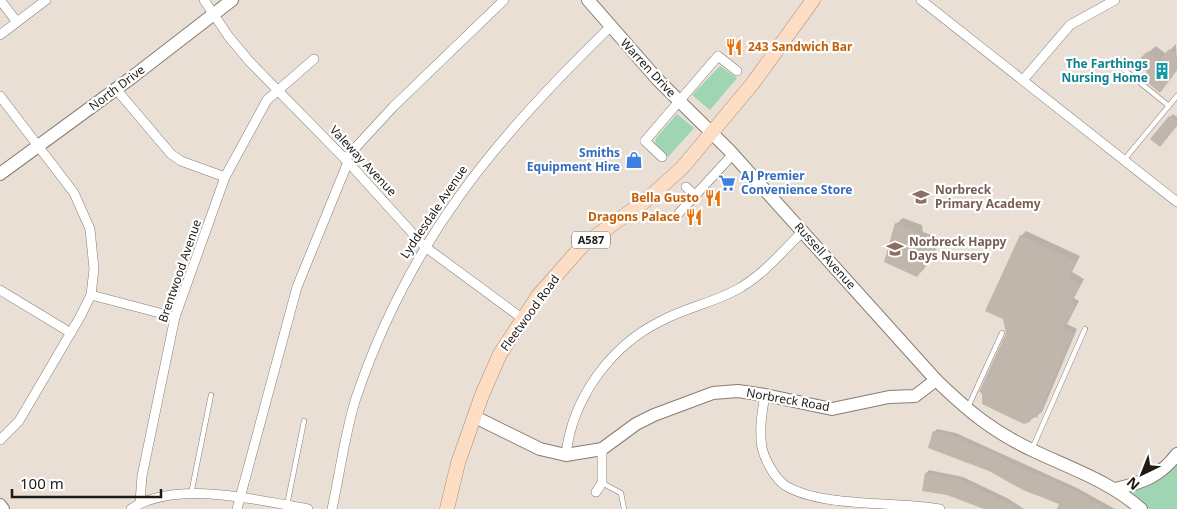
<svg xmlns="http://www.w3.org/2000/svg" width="1177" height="509" viewBox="0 0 1177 509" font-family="'Noto Sans',sans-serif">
<rect width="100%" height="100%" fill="#e9dfd4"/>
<g fill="#9fd5b3">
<polygon points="720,66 737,78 710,110 692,95"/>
<polygon points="677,114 694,128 668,157 655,144 656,138"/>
<polygon points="1177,454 1177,509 1149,509 1123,487"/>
</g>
<g fill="#0003">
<polygon points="1176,44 1177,70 1166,85 1144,56 1156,46 1166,54"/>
<polygon points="1173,114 1177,117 1177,125 1170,117"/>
<polygon points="903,218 922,225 923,232 942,239 924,269 917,276 896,224"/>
<polygon points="1026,231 1080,256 1072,272 1084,279 1074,298 1079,301 1067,324 1077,329 1042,412 1029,421 1007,333 1021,236"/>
<polygon points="937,429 956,433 1077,488 1115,509 1059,509 1061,503 934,432"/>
<polygon points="929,470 963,477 1007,498 1024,509 985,509 926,473"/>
</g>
<g fill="#c0b6ac">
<polygon points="1169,49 1177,56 1177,70 1160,93 1142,78 1147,72 1136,62 1148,51 1159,61"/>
<polygon points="1169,116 1177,122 1177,126 1160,147 1150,139"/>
<polygon points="895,223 915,231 917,238 936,246 917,277 884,262"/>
<polygon points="1020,235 1076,261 1068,277 1080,284 1070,303 1075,306 1063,329 1073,333 1037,418 1032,416 1030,422 1024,424 982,404 982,393 979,392 1006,333 1003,319 985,311"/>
<polygon points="933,431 953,436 1001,457 1037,476 1038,474 1074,490 1106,509 1057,509 1059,504 1023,490 989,471 928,448"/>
<polygon points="925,473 959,479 1019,509 984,509 947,495 922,491"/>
</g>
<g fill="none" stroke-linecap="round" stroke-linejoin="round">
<g stroke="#867d74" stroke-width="5.5">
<g id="lane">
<polyline points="1117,64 1169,106"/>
<polyline points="1124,160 1177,96"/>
<polyline points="968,407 1002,333"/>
<polyline points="1032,449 1085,329"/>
<polyline points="602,483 621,493 624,509"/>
<polyline points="191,494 211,395"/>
<polyline points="287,505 304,421"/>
</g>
</g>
<g stroke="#867d74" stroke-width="10">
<g id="street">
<polyline points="0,0 17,22"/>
<polyline points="204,0 229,37 249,61 348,162 424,246 523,319"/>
<polyline points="921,0 1177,202"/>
<polyline points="0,35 46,0"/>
<polyline points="1023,80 1070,25 1115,0"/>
<polyline points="116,89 171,154 181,161 225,177"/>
<polyline points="0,96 74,193 90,229 94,269 91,295 80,317 19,421 0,440"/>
<polyline points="662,157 645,141 718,56 737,71"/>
<polyline points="345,159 393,107 504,0"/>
<polyline points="686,187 695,195"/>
<polyline points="679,213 733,154"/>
<polyline points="0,290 71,333"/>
<polyline points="91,295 175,317"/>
<path d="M765,395C762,412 759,430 762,448C765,460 775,479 786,486C823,508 896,501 940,509"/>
<path d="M566,455C572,399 610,346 661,321C685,308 713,303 738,289C763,275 783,251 803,231"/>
<polyline points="596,492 602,483 602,449"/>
<polyline points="140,502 142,476 175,317 225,177 267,100 314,59"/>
<path d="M131,509C175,479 258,500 308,509"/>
<polyline points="237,509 297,287 348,162"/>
<path d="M332,509C340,473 345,432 356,398C409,241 494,140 610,27"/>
</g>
</g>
<g stroke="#867d74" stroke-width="14">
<g id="secondary">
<path d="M588,0L658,80L729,150L936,380C968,411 993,432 1034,451C1072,469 1109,481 1141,509"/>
<polyline points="0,174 131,78 232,0"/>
<polyline points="475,417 540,449 566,455 602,449 636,424 654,415 713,393 738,391 765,395 832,409 889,397 915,396 936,380"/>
<path d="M1115,489C1141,483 1160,477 1177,454"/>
<polyline points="0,505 3,509"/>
</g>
</g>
<g stroke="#ae8b6f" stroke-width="15">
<polyline id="primary" points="447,509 458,463 482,395 500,354 538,296 582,246 645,201 682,168 753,83 813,0"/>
</g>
<use href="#lane" stroke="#fff" stroke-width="4.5"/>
<use href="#street" stroke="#fff" stroke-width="9"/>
<use href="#secondary" stroke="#fff" stroke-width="12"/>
<use href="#primary" stroke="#fddec5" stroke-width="14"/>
</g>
<defs>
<g id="restaurant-bare" transform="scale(1.35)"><path d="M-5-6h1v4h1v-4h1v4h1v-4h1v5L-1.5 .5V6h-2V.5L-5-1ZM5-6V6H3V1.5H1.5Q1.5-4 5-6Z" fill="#e8710a" stroke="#fff" stroke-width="2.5" paint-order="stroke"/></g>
<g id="building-bare" transform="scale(1.35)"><path d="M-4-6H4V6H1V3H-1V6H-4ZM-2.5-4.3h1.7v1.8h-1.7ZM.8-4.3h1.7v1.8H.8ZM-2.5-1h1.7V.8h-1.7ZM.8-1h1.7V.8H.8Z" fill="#0f9aa8" stroke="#fff" stroke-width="2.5" paint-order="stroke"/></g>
<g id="shop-bare" transform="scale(1.35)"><path d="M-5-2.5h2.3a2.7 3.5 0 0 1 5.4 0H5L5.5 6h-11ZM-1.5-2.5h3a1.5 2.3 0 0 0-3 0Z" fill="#3f7fe0" stroke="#fff" stroke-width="2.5" paint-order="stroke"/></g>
<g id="supermarket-bare" transform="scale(1.35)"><path d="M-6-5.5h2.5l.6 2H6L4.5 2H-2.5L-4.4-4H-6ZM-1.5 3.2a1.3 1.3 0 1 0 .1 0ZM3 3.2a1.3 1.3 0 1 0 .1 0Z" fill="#3f7fe0" stroke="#fff" stroke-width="2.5" paint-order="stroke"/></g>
<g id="school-bare" transform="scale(1.35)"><path d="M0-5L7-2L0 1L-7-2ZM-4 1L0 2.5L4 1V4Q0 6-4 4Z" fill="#8d6e63" stroke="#fff" stroke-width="2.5" paint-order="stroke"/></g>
</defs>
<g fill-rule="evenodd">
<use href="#restaurant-bare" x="734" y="47"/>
<use href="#building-bare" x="1162" y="71"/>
<use href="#shop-bare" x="634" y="160"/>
<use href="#supermarket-bare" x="727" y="183"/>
<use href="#school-bare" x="921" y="197"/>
<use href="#restaurant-bare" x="713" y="198"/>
<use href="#restaurant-bare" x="694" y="217"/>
<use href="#school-bare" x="895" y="249"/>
</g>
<g text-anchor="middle" stroke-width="4.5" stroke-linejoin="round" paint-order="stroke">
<rect fill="#fff" stroke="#625f5d" stroke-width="1" x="572" y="231.5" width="38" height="17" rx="4"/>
<g font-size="11" font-weight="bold" fill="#1e1b17">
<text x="591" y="244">A587</text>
</g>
<g font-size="12" font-weight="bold" fill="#c56008" stroke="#fff" text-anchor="end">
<text x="748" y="51" text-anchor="start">243 Sandwich Bar</text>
<text x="699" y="202">Bella Gusto</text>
<text x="680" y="221">Dragons Palace</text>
</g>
<g font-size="12" font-weight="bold" fill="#0d838f" stroke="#fff" text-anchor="end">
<text x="1148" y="68">The Farthings<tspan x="1148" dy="14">Nursing Home</tspan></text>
</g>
<g font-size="12" fill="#1e1b17" stroke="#fff">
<text transform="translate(648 68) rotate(47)" y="4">Warren Drive</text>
<text transform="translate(117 88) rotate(-37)" y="4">North Drive</text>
<text transform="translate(363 161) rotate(47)" y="4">Valeway Avenue</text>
<text transform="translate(434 212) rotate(-56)" y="4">Lyddesdale Avenue</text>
<text transform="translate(825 256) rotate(48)" y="4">Russell Avenue</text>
<text transform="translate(180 271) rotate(-71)" y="4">Brentwood Avenue</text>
<text transform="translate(530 313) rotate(-54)" y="4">Fleetwood Road</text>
<text transform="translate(788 400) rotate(10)" y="4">Norbreck Road</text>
</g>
<g font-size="12" font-weight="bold" fill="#366cbe" stroke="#fff" text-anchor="end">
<text x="620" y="157">Smiths<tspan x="620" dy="14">Equipment Hire</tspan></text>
<text x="741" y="180" text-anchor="start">AJ Premier<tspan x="741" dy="14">Convenience Store</tspan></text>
</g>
<g font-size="12" font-weight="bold" fill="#785e54" stroke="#fff" text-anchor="start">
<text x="935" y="194">Norbreck<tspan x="935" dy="14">Primary Academy</tspan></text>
<text x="909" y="246">Norbreck Happy<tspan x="909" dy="14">Days Nursery</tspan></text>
</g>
</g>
<g transform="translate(1142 474) rotate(223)" stroke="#ffffff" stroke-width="4" paint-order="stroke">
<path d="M0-4L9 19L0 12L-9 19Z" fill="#1e1b17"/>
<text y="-8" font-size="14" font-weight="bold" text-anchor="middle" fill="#1e1b17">N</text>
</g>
<path d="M12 489v8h149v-8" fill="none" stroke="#1e1b17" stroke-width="2.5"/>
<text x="20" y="489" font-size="15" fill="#1e1b17" stroke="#ffffff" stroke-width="4" paint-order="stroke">100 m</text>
</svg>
